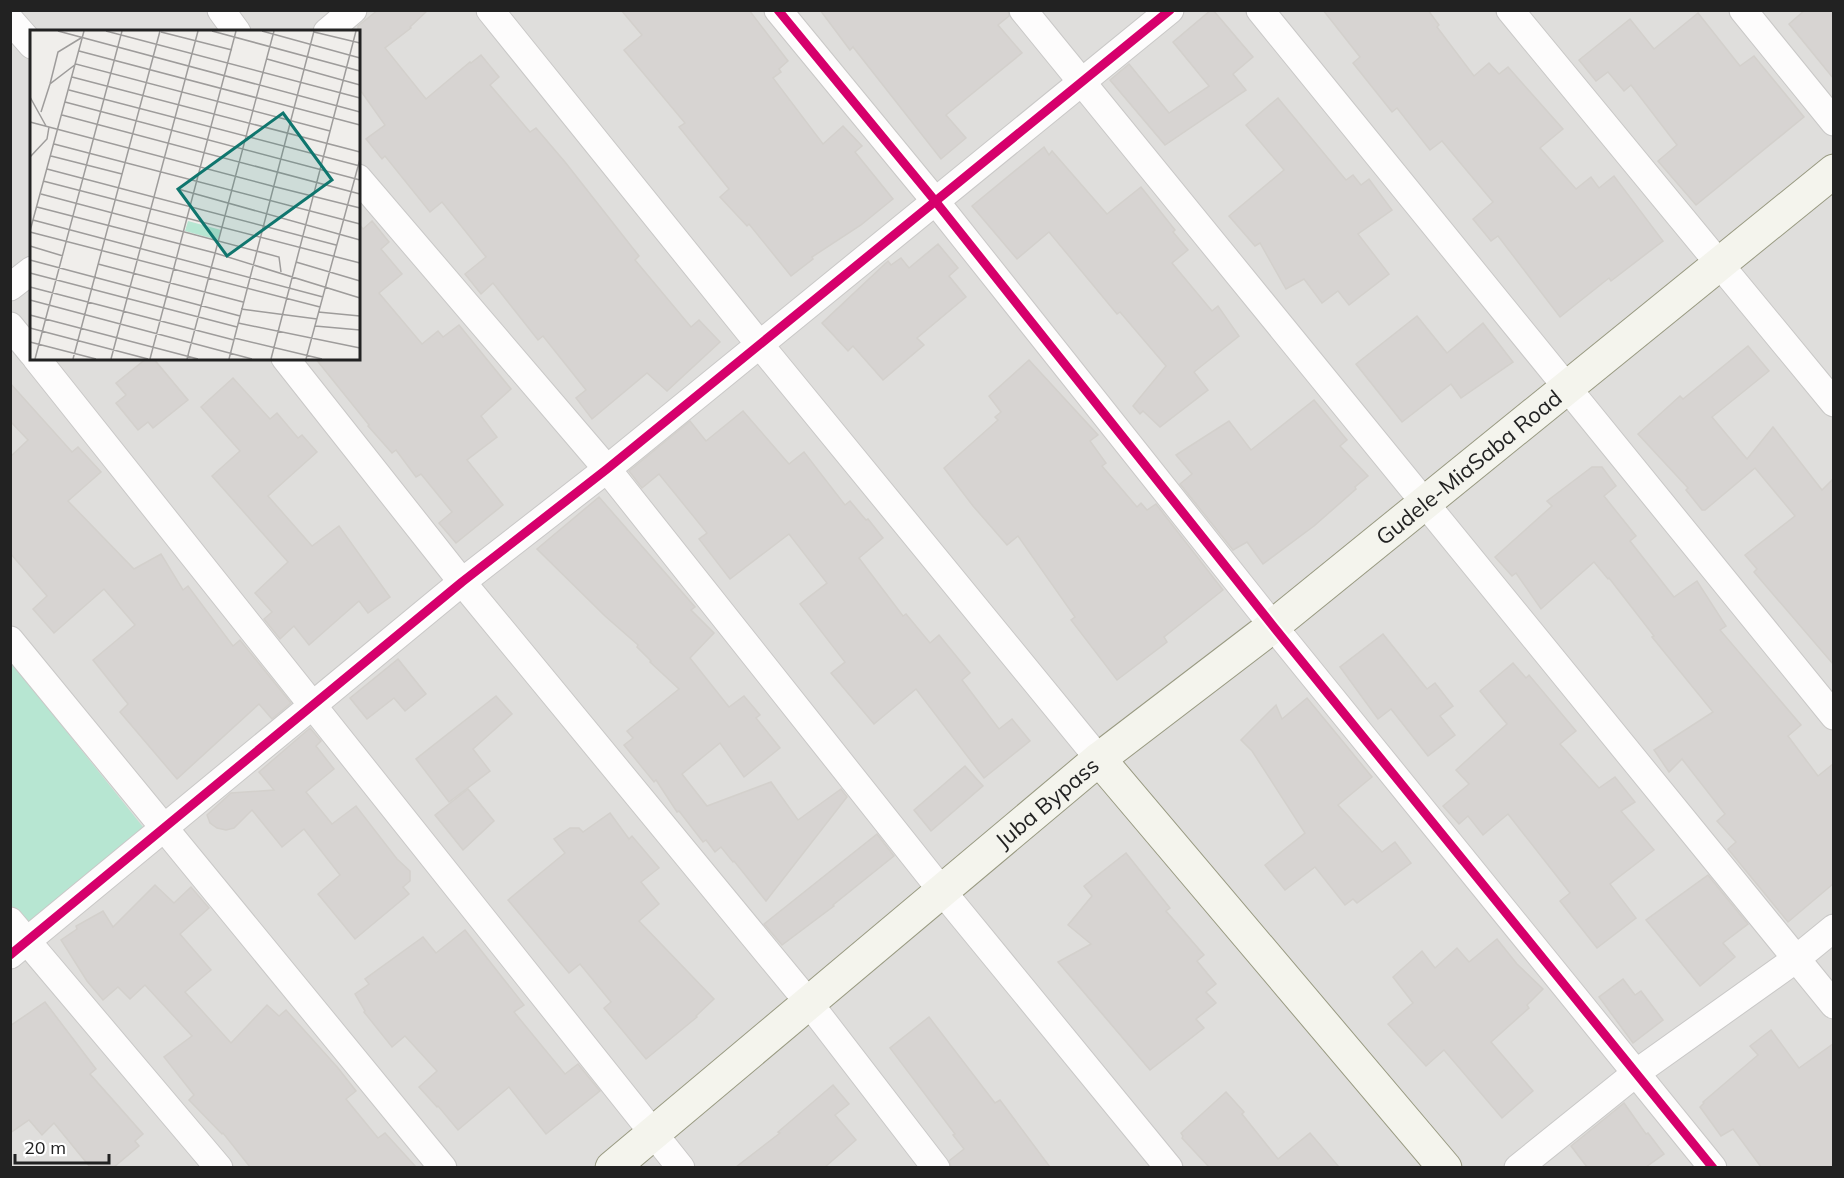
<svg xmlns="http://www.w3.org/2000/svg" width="1844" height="1178" viewBox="0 0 1844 1178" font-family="Mulish,sans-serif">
<rect width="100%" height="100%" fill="#f0eeeb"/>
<path fill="#dfdedc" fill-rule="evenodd" d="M11,11H1833V1167H11ZM32,32H358V358H32Z"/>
<polygon fill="#b7e6d2" points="10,661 147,832 28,927 11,905"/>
<g fill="#d7d4d2" stroke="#d3d0cc" stroke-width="1.5">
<polygon points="378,10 428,10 410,27 411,28 385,48 426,99 470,62 471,63 481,55 499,77 490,85 530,132 536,128 565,162 639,256 635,260 691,327 699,320 720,342 667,391 647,373 592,419 576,398 586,390 543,336 538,340 493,283 481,294 465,274 486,257 442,202 430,212 385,156 382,159 366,139 385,125 358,87 358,26"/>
<polygon points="621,10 749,10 788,61 779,69 781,72 773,78 823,144 843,126 862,146 855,152 893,199 861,225 812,257 813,259 791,276 749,224 747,226 720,197 729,189 679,127 685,123 624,50 642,35"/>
<polygon points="820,10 1008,10 1009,16 998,25 1022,53 946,115 966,138 941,159 853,47 850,50"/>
<polygon points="1211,10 1213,10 1253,57 1233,74 1246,90 1165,145 1110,80 1129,64 1169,113 1209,86 1173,42"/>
<polygon points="1323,10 1428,10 1439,25 1437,27 1474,76 1489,63 1499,74 1508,67 1563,129 1540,148 1576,189 1591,177 1599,188 1614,176 1663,241 1611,281 1609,278 1560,317 1498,236 1491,241 1473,219 1493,202 1442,141 1430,150 1397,108 1392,112 1353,63 1360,57"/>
<polygon points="1805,10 1833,10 1833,78 1789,24"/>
<polygon points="1698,13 1740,66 1754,56 1804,117 1696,205 1658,161 1677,145 1631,85 1624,91 1608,72 1596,81 1579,60 1630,19 1654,49"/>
<polygon points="1278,98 1346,180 1353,175 1361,185 1369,179 1392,210 1358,234 1389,274 1349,305 1338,291 1322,303 1304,279 1286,289 1260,243 1255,246 1229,216 1284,170 1246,125"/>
<polygon points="1044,147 1049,155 1052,151 1107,214 1141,187 1175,230 1173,232 1188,250 1172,263 1212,311 1218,306 1239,336 1194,372 1208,390 1160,427 1143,411 1140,414 1133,406 1166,366 1120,312 1117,314 1049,232 1017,259 972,206"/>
<polygon points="372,221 389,242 381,249 402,274 379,293 422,344 438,331 443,337 459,325 511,389 481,416 497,437 467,460 503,505 456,543 439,523 452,512 421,474 416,477 396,450 392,453 368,426 369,425 315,358 358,358 358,223 363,229"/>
<polygon points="938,244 958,268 949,276 966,297 917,338 924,345 883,380 853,346 848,351 822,323 888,261 891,265 901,258 909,268"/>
<polygon points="1417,316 1447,353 1483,323 1513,362 1461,398 1451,384 1402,422 1356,364"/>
<polygon points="1748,346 1769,371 1712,417 1747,459 1773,427 1822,490 1833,479 1833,664 1754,572 1757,569 1745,555 1795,516 1755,468 1705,510 1702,510 1686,490 1688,488 1638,434 1680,396 1683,399"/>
<polygon points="147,358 153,358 188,400 153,428 148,422 138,430 116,403 126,395 116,383"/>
<polygon points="1029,360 1098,435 1090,441 1106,463 1102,466 1137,507 1141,503 1147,510 1156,504 1223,590 1164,637 1167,642 1117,680 1071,620 1075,617 1018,536 1007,545 973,506 944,468 998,420 995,417 1001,412 989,396"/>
<polygon points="233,378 270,419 277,413 298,438 302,435 317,452 268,496 312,546 339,526 390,597 368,613 359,601 309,645 294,626 280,639 264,619 272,612 255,593 288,562 212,476 240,451 201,407"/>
<polygon points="10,383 72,452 78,447 101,472 68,501 134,569 161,554 183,590 188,586 233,646 240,640 291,703 272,719 259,704 177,779 120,712 128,704 93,660 135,625 104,589 54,633 33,609 47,596 10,553 10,457 28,440 10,421"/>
<polygon points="1314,400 1347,440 1340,446 1368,476 1355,487 1356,489 1314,526 1263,564 1247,542 1233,550 1180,484 1192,474 1176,455 1229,421 1251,450"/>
<polygon points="743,411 789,464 804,452 845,505 850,501 866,520 868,519 883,538 859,558 903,616 906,614 930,643 939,635 970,673 962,680 999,729 1012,719 1030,741 984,778 916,689 874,724 831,673 845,662 800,604 827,583 789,534 730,579 699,539 707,533 659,474 642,488 629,471 690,421 706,441"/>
<polygon points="1592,467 1602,467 1616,486 1604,496 1636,536 1630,541 1674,597 1697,581 1726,626 1720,630 1801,725 1788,736 1818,776 1833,764 1833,884 1788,922 1728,849 1736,842 1717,821 1725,814 1682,759 1669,772 1654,750 1713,712 1652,637 1654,636 1609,578 1608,579 1594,562 1541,609 1516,573 1512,576 1495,557 1552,506 1547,501"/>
<polygon points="599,497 695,607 691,610 714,633 690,658 729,707 744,696 760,715 756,718 780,748 744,777 720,743 682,774 707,806 771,782 798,820 841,789 847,797 766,901 734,861 733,862 721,847 715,852 706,840 703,842 679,811 677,812 656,780 654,782 624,745 633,738 627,731 679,689 650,662 651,661 637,647 638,645 605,616 537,549"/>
<polygon points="1383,634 1427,689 1435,683 1453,706 1440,716 1455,735 1428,756 1391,709 1378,719 1340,667"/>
<polygon points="398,659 426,694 405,711 394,698 367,719 350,698"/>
<polygon points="1513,663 1526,678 1529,675 1576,731 1560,744 1599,788 1615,777 1635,802 1621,811 1654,850 1610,884 1636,918 1597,948 1560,901 1570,893 1508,814 1483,835 1468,816 1459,824 1443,806 1469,784 1456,770 1507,724 1480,691"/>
<polygon points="496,696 512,714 473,749 490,771 449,802 416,759"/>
<polygon points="1307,698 1372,777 1338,805 1382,852 1395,842 1411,863 1357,903 1353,899 1345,905 1315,867 1285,890 1265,865 1305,833 1252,751 1241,740 1276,705 1282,719"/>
<polygon points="310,728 321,741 316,746 334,769 306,792 332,824 356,806 397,859 410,871 410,881 403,887 409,894 355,939 318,894 340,875 304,829 282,847 252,810 234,828 226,830 217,828 210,823 207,815 231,793 274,790 259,772"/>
<polygon points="965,766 983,786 931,831 914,810"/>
<polygon points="468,789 494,821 463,850 435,815"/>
<polygon points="610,813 629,839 632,836 659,868 641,882 659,904 639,921 714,999 696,1016 697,1017 646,1059 604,1008 611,1002 580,964 569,973 508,900 565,853 554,839 570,828 579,828 583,832"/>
<polygon points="877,834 894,856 833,905 834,906 782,945 764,924"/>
<polygon points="1126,853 1170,908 1166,911 1204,955 1197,961 1216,984 1206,992 1216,1003 1196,1019 1204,1028 1150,1070 1058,962 1091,944 1068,925 1092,896 1084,886"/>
<polygon points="1708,875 1748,924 1723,943 1735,957 1700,986 1646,920"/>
<polygon points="155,885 174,903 191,887 209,908 180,934 211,970 185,992 231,1043 267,1005 279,1016 286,1010 338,1068 356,1091 346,1099 378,1138 385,1133 416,1167 250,1167 223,1133 222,1134 189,1100 194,1095 164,1057 192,1036 145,985 130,999 118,987 103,1000 87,981 61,940 77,929 76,926 103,911 113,927"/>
<polygon points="465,930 524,1005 514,1012 565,1074 578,1064 600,1091 546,1134 509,1087 458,1130 438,1106 437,1107 419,1087 437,1071 405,1036 392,1047 364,1012 365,1011 355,994 369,984 365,979 423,937 436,953"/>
<polygon points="1497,939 1517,964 1543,989 1527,1005 1529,1008 1491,1042 1533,1091 1502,1118 1444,1050 1426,1066 1388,1024 1413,1003 1393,977 1422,951 1435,968 1457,948 1469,962"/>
<polygon points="1623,979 1635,995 1641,991 1663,1020 1633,1043 1599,997"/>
<polygon points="45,1002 96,1069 90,1074 143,1134 135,1141 139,1146 114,1167 90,1167 54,1123 42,1135 29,1120 10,1133 10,1026"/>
<polygon points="929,1017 995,1103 1000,1100 1050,1167 951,1167 949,1161 964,1149 953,1135 955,1134 890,1048"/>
<polygon points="1771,1030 1799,1068 1833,1044 1833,1167 1761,1167 1733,1129 1721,1136 1700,1107 1704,1103 1703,1102 1758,1055 1750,1046"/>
<polygon points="833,1085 849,1104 835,1115 856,1140 825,1167 736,1167 780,1133 778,1132"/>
<polygon points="1226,1092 1244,1112 1242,1114 1278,1159 1310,1133 1339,1167 1209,1167 1182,1138 1183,1136 1181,1133"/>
<polygon points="1624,1103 1646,1134 1648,1133 1664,1154 1646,1167 1587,1167 1571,1146"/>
</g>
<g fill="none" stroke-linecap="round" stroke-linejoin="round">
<g stroke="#c9c8c7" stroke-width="29">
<g id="street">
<polyline points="221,10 237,32"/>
<polyline points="490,10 760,345 1099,759"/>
<polyline points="778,10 936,202 1273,626 1713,1168"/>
<polyline points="1023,10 1834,1005"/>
<polyline points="1260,10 1834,716"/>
<polyline points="1510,10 1834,403"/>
<polyline points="1743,10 1834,122"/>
<polyline points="10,20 32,45"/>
<polyline points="327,32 353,10"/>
<polyline points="358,178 607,469 942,891 1169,1168"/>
<polyline points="10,287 32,270"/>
<polyline points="10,326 32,353"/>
<polyline points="36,358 681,1168"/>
<polyline points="285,358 462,582 809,1003 936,1168"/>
<polyline points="10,640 443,1168"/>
<polyline points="10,921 219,1168"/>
<polyline points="10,955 462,582 607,469 1170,10"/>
<polyline points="1518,1168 1636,1073 1796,959 1834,928"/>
</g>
</g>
<g stroke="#999a82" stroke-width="35">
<g id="secondary">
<polyline points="1099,759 1445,1168"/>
<path id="s1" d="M612,1168L1099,759L1273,626L1834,171"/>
</g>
</g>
<use href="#street" stroke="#fdfcfc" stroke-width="27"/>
<use href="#secondary" stroke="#f4f4ed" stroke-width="33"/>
<g stroke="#fff" stroke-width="13">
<g id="cycleway">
<polyline points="778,10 936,202 1273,626 1713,1168"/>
<polyline points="10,955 462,582 607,469 1170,10"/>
</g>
</g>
<use href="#cycleway" stroke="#d6006c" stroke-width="9"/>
</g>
<g text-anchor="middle" stroke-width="4.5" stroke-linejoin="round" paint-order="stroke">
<g font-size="22" fill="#222" stroke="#fff">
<text dy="8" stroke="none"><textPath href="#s1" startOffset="1107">Gudele-MiaSaba Road</textPath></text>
<text dy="8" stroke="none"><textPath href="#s1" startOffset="568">Juba Bypass</textPath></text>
</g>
</g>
<g transform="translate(30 30)">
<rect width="330" height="330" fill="#f0eeeb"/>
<path d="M158,191L191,200L188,210L155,201Z" fill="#b7e6d2"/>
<path fill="none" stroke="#9e9c9b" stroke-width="1.5" d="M28,1L330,82M76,1L330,68M182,1L330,41M232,1L330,28M131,2L202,20M284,2L330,13M49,21L330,95M237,29L330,55M42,47L330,122M20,54L28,22L51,8M39,60L330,136M0,67L16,96M35,72L330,150M11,82L20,54L46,34L300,101M32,85L330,164M0,92L242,156M24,114L330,194M21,126L92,144M0,127L17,109L19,97M17,139L306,215M13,151L330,233M242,156L330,178M148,159L330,210M11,164L249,227L251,242M7,177L185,223L330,268M3,190L293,267M0,201L54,1M0,202L290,277M0,216L33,226M0,230L210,286M266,232L330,251M68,234L213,272M330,234V292M0,243L207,297M0,257L204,310M0,270L222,329M211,279L287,289M288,282L330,286M0,285L168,329M208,293L330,318M285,296L330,300M0,298L118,329M204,308L292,329M0,312L66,329M5,329L92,1M43,329L130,1M81,329L168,1M120,329L206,1M157,329L244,1M199,329L284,1M241,329L326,1M276,329L330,129"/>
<path fill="#0f766e" fill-opacity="0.15" stroke="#0f766e" stroke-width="3" d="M253,83L302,150L197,226L148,159Z"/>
<rect width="330" height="330" fill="none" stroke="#222" stroke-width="3"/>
</g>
<rect width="1844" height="1178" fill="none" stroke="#222222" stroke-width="24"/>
<path d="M15 1154v9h94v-9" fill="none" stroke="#222222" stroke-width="3"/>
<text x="24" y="1154" font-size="18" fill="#222222" stroke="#ffffff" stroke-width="4.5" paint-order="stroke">20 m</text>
</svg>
